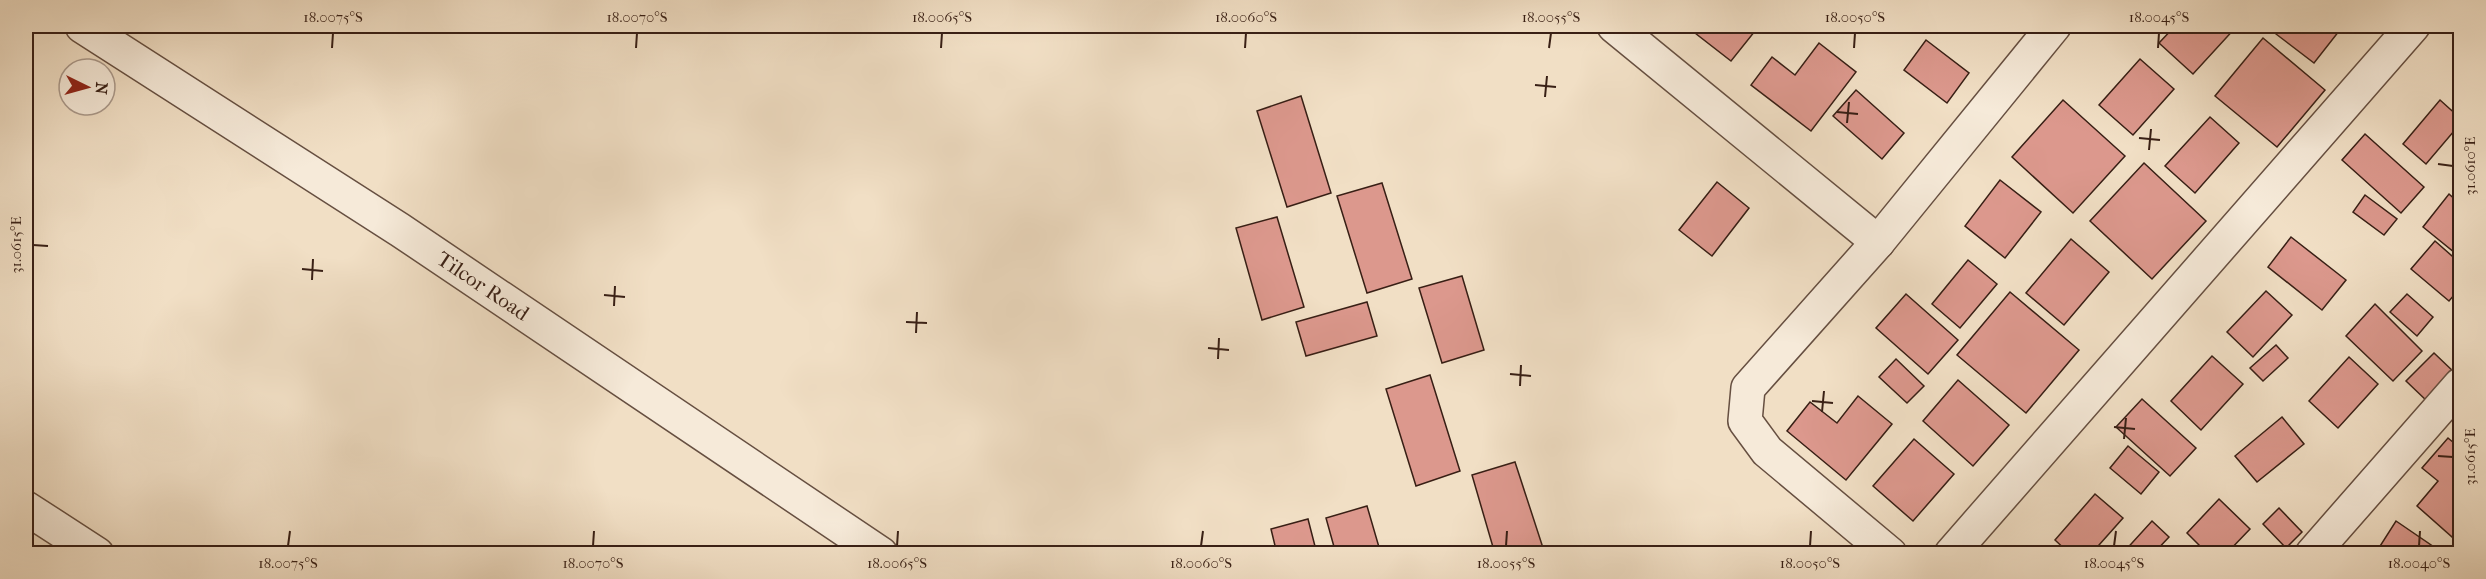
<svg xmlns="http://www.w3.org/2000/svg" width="2486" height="579" viewBox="0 0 2486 579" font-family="'IM FELL French Canon',serif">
<rect width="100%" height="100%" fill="#f1dfc5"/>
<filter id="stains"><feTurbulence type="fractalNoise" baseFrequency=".00333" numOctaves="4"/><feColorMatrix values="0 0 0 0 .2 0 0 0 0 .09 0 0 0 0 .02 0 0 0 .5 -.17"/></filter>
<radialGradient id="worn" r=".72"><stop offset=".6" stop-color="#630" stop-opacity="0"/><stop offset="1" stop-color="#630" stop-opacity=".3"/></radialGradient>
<g fill="#dc988d" stroke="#381f15" stroke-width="1.5">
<polygon points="1686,26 1759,26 1731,61"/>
<polygon points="2175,26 2237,26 2193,74 2159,43"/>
<polygon points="2283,26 2343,26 2314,63 2276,34"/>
<polygon points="2263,38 2325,90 2277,147 2215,96"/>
<polygon points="1926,40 1969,73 1947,103 1904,70"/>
<polygon points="1819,43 1856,72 1811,131 1751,85 1772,57 1795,75"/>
<polygon points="2140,59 2174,89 2133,135 2099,105"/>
<polygon points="1856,90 1904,133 1882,159 1833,116"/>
<polygon points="1301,96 1331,193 1287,207 1257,111"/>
<polygon points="2063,100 2125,156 2073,213 2012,157"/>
<polygon points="2440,100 2460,118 2460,124 2426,164 2403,144"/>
<polygon points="2210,117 2239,143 2195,193 2165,166"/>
<polygon points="2365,134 2424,187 2401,213 2342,160"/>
<polygon points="2144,163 2206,221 2152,279 2090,221"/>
<polygon points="2000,180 2041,212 2005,258 1965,226"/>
<polygon points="1717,182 1749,208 1712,256 1679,230"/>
<polygon points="1382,183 1412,279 1367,293 1337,196"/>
<polygon points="2449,194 2460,204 2460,257 2423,227"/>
<polygon points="2365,195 2397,219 2384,235 2353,212"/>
<polygon points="1277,217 1304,307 1262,320 1236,228"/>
<polygon points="2291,237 2346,280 2322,310 2268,267"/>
<polygon points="2071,239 2109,272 2064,325 2026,293"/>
<polygon points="2435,241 2460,263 2460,288 2449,301 2411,269"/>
<polygon points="1968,260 1997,284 1960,328 1932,304"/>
<polygon points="1462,276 1484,350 1442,363 1419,288"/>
<polygon points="2266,291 2292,315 2253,357 2227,332"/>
<polygon points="2010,292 2079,350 2026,413 1957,355"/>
<polygon points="1906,294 1958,340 1928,374 1876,328"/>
<polygon points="2407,294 2433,317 2417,336 2390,312"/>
<polygon points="1367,302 1377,336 1306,356 1296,322"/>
<polygon points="2375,304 2422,351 2393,381 2346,336"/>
<polygon points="2276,345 2288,358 2263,381 2250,368"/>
<polygon points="2434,353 2456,374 2428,402 2406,381"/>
<polygon points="2212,356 2243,384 2201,430 2171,401"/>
<polygon points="2349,357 2378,384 2338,428 2309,401"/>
<polygon points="1896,359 1924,386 1907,403 1879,377"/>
<polygon points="1430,375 1460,471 1416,486 1386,389"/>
<polygon points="1958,380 2009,425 1973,466 1923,421"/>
<polygon points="1858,396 1892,424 1846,480 1787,431 1810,402 1837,423"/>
<polygon points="2142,399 2196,448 2170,476 2116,427"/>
<polygon points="2282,417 2304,444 2257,482 2235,456"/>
<polygon points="2448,438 2460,448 2460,544 2417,506 2438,481 2422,468"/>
<polygon points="1914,439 1954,474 1913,521 1873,486"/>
<polygon points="2128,446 2159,472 2141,494 2110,468"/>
<polygon points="1515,462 1545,554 1495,554 1472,475"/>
<polygon points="2095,494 2123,518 2091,554 2070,554 2055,540"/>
<polygon points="2219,499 2250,529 2226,554 2208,554 2187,533"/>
<polygon points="1367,506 1381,554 1336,554 1326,518"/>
<polygon points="2279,508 2302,532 2286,548 2263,524"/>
<polygon points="1308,519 1317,554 1277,554 1271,529"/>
<polygon points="2152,521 2169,537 2153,554 2122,554"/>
<polygon points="2396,521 2434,547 2430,554 2375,554"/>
<polygon points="49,546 60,554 44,554"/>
</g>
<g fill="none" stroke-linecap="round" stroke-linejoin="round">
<g stroke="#664f41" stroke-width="36">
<g id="minor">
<polyline points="1614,26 1878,242"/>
<polyline points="26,508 97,554"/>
<polyline points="1890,554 1767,451 1745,421 1748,388 1878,242 2054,26"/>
<polyline points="1951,554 2413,26"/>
<polyline points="2312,554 2460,385"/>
</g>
</g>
<g stroke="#664f41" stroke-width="36">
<g id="tertiary">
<path id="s1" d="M82,26L400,230L881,554"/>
</g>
</g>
<use href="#minor" stroke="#f6ead9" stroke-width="33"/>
<use href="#tertiary" stroke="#f6ead9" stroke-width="33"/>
</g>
<path fill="none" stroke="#381f15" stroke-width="2" d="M332,48L333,33M636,48L637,33M941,48L942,33M1245,48L1246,33M1549,48L1551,33M1854,48L1855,33M2158,48L2159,33M1535,85L1556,87M1545,97L1547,76M1837,112L1858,114M1847,123L1849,102M2139,138L2160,140M2149,150L2151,129M2438,164L2453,166M33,245L48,246M302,269L323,271M312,280L313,259M604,295L625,297M614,306L615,286M906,322L927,323M916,333L917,312M1208,348L1229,350M1218,359L1219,338M1510,374L1531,376M1520,386L1521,365M1812,401L1833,403M1822,412L1824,391M2114,427L2135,429M2124,439L2126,418M2438,456L2453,457M288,546L290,531M593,546L594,531M897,546L898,531M1201,546L1203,531M1506,546L1507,531M1810,546L1811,531M2114,546L2116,531M2419,546L2420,531"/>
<g text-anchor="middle" stroke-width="4.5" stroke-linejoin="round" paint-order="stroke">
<g font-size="21" fill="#381f15" stroke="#f6ead9">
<text dy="7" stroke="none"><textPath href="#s1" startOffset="478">Tilcor Road</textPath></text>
</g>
</g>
<rect width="2486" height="579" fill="none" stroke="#f1dfc5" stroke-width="66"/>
<g transform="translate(87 87) rotate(95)"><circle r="28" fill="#f6ead9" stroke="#aa998b" stroke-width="1.5"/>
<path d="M0-4.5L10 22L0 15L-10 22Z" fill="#8f2418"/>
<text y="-9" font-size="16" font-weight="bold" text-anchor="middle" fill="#381f15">N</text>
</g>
<rect x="33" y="33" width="2420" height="513" fill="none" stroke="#381f15" stroke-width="2"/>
<g font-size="15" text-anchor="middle" fill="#381f15">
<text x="333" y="22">18.0075°S</text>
<text x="637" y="22">18.0070°S</text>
<text x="942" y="22">18.0065°S</text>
<text x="1246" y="22">18.0060°S</text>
<text x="1551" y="22">18.0055°S</text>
<text x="1855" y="22">18.0050°S</text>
<text x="2159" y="22">18.0045°S</text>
<text transform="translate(2470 166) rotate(-90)" y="5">31.0610°E</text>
<text transform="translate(16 245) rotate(-90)" y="5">31.0615°E</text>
<text transform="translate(2470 457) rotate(-90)" y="5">31.0615°E</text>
<text x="288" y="568">18.0075°S</text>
<text x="593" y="568">18.0070°S</text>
<text x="897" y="568">18.0065°S</text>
<text x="1201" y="568">18.0060°S</text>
<text x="1506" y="568">18.0055°S</text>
<text x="1810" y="568">18.0050°S</text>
<text x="2114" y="568">18.0045°S</text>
<text x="2419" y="568">18.0040°S</text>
</g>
<rect width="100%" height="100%" filter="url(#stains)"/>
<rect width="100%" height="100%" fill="url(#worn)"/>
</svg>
